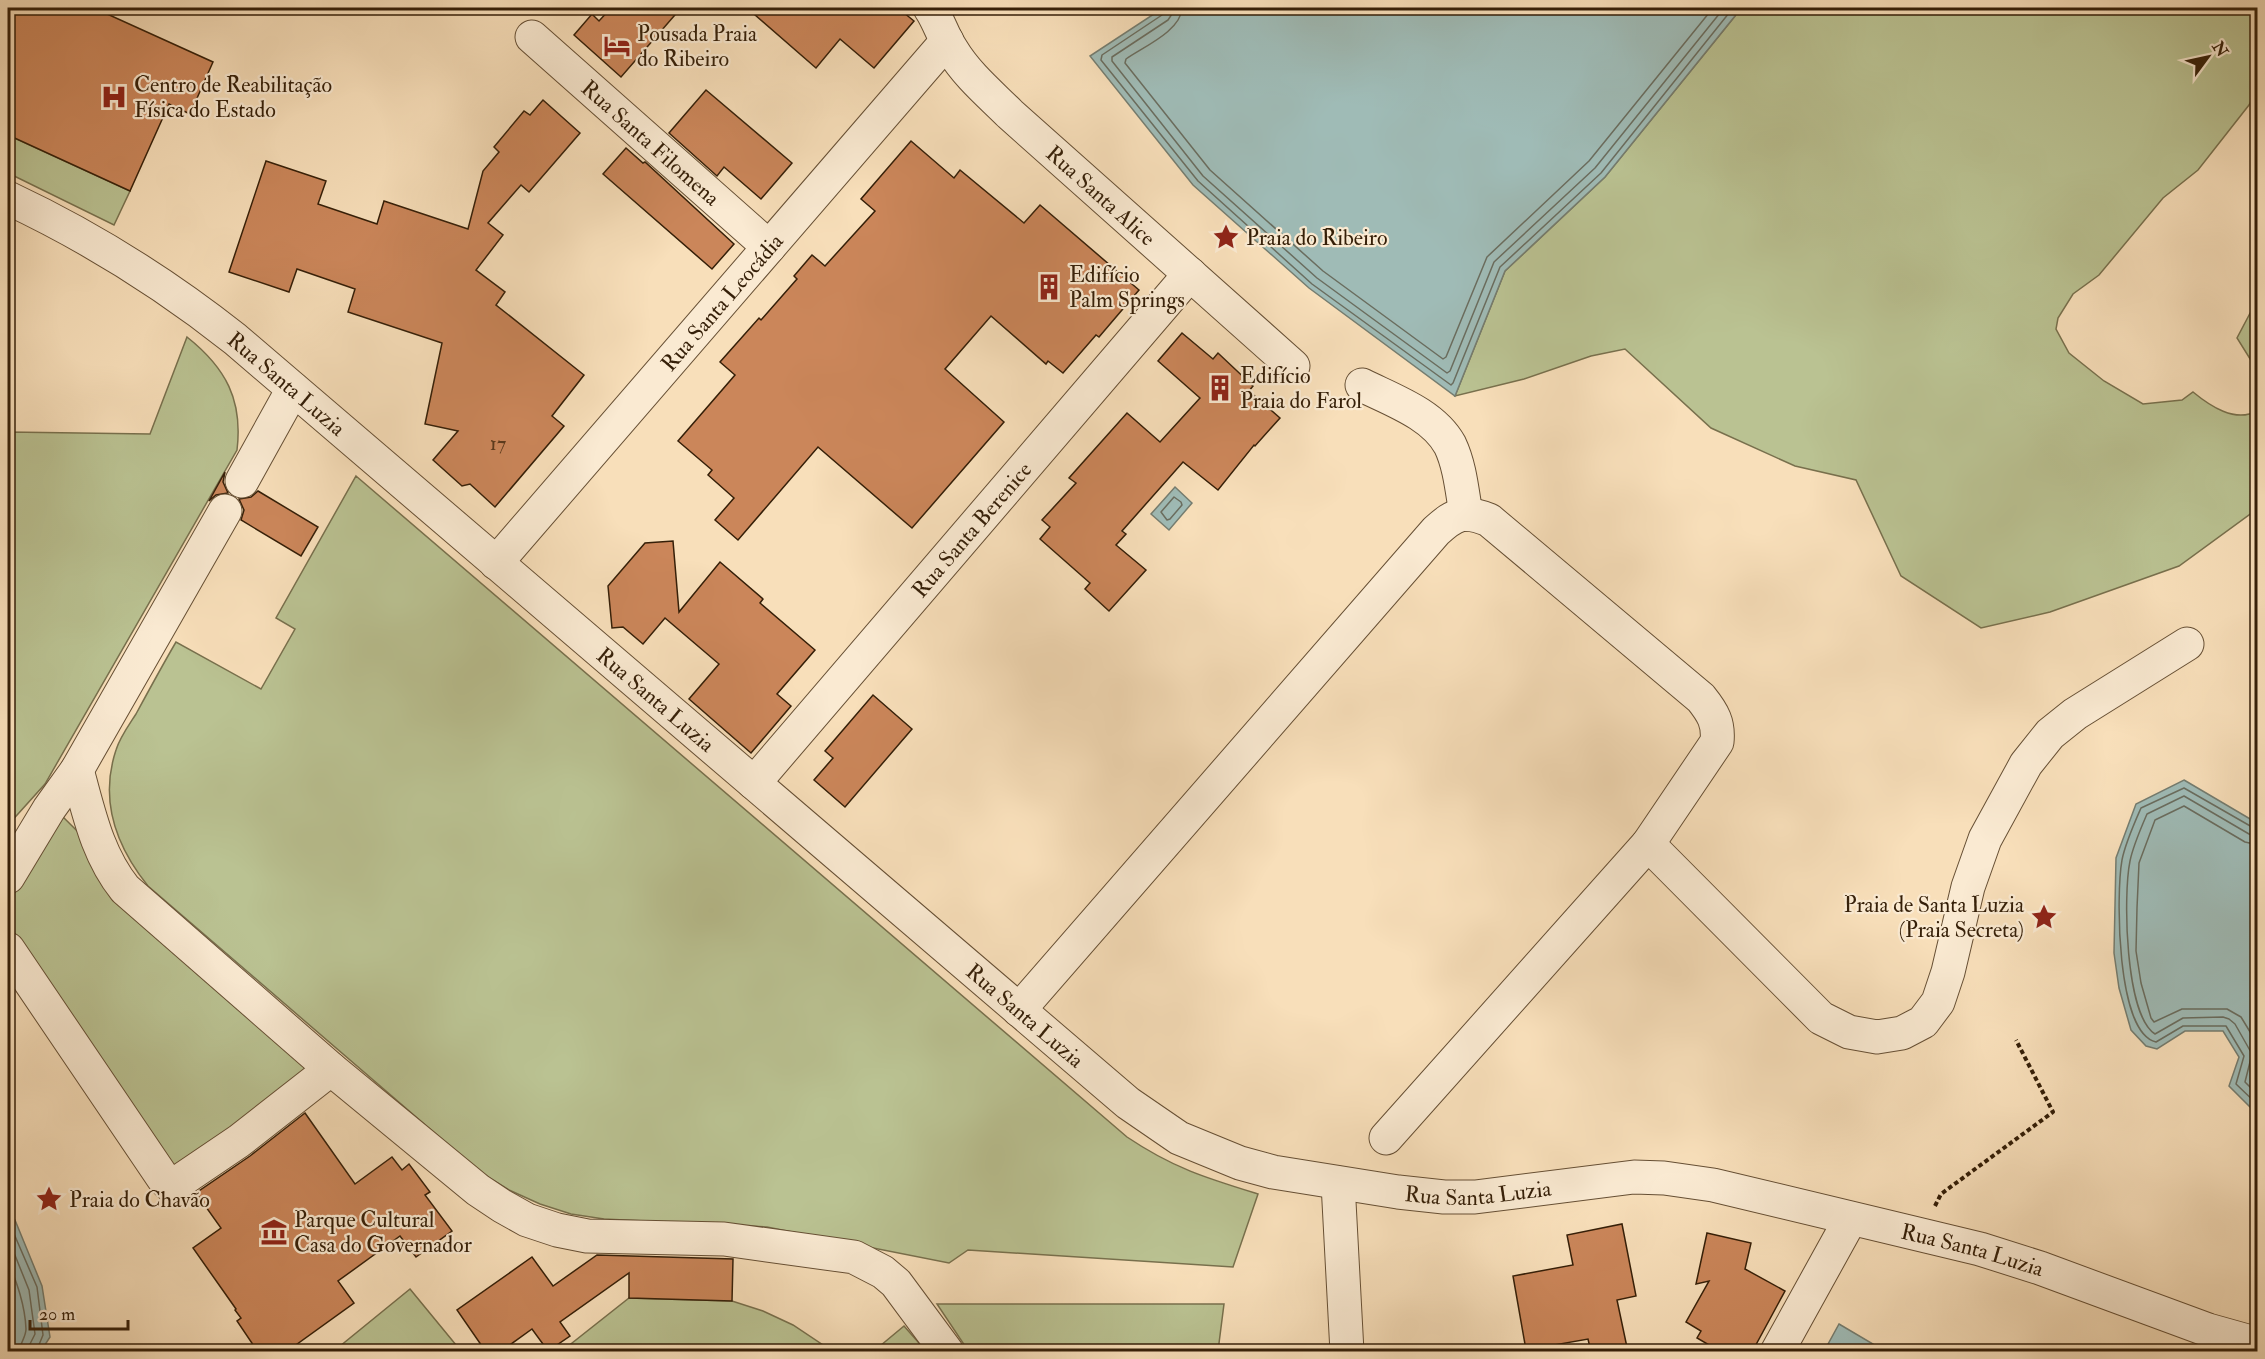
<svg xmlns="http://www.w3.org/2000/svg" width="2265" height="1359" viewBox="0 0 2265 1359" font-family="'IM FELL Double Pica',serif">
<rect width="100%" height="100%" fill="#f8dfba"/>
<filter id="stains"><feTurbulence type="fractalNoise" baseFrequency=".00333" numOctaves="4"/><feColorMatrix values="0 0 0 0 .2 0 0 0 0 .09 0 0 0 0 .02 0 0 0 .5 -.17"/></filter>
<radialGradient id="worn" r=".72"><stop offset=".6" stop-color="#630" stop-opacity="0"/><stop offset="1" stop-color="#630" stop-opacity=".3"/></radialGradient>
<g fill="#bac292" stroke="#78704d" stroke-width="1.5">
<path d="M1739,8H2257V89L2249,105L2198,170L2163,198L2099,275L2073,294L2058,318L2056,329L2069,353L2104,381L2143,404L2182,400L2193,392C2210,406 2235,423 2257,411V509L2179,566L2050,612L1981,628L1901,576L1856,480L1795,466L1711,428L1625,349L1591,356L1524,379L1455,396L1505,271L1605,177L1735,16Z"/>
<polygon points="8,135 130,191 114,225 8,173"/>
<polygon points="2257,300 2258,370 2257,370 2237,338"/>
<path d="M187,337C226,368 243,400 237,450L45,784L8,825V432L150,434Z"/>
<path d="M356,476L1127,1137C1173,1168 1206,1178 1258,1194L1233,1267L968,1250L949,1263L767,1227L604,1219L571,1214L540,1204L509,1190L480,1172L148,886C116,846 99,801 116,750C120,737 129,725 136,714C149,690 162,666 176,642L261,689L295,629L276,618Z"/>
<path d="M58,812L313,1065L174,1175L13,931C10,923 8,916 8,908C9,887 46,833 58,812Z"/>
<polygon points="410,1289 461,1351 334,1351"/>
<polygon points="629,1298 732,1301 763,1311 793,1325 832,1351 562,1351"/>
<polygon points="937,1304 1224,1304 1218,1351 969,1352"/>
<polygon points="904,1326 926,1351 874,1351"/>
</g>
<g fill="#9fbbb6" stroke="#757d70" stroke-width="1.5">
<polygon points="1163,8 1739,8 1735,16 1605,177 1505,271 1455,396 1309,288 1193,185 1090,56"/>
<polygon points="1175,487 1192,503 1169,530 1151,514"/>
<polygon points="2184,780 2257,823 2257,1114 2229,1086 2239,1057 2223,1031 2185,1031 2157,1049 2146,1046 2131,1030 2119,988 2114,953 2116,858 2136,804"/>
<polygon points="8,1209 15,1220 42,1286 50,1337 41,1351 8,1351"/>
<polygon points="1839,1324 1873,1344 1869,1351 1837,1351 1827,1346"/>
</g>
<g fill="none" stroke-linecap="round" stroke-linejoin="round">
<g stroke="#6a6d5f" stroke-width="1.5">
<polyline points="1165,8 1162,15 1102,55 1101,60 1198,181 1312,284 1451,385 1453,383 1500,267 1601,173 1733,8"/>
<polyline points="1172,8 1172,14 1168,20 1112,57 1112,61 1203,176 1317,278 1447,373 1450,371 1494,262 1595,168 1724,8"/>
<path d="M1182,8C1181,31 1143,47 1126,59L1125,63L1210,170L1323,271L1443,359L1446,357L1487,257L1589,161L1713,8"/>
<polygon points="1174,497 1181,502 1182,505 1170,519 1167,520 1161,512"/>
<path d="M2258,828L2252,827L2184,788L2141,808C2134,824 2125,844 2122,860C2116,893 2116,1033 2156,1042L2183,1026H2226L2244,1056L2236,1084L2258,1105"/>
<path d="M2258,836L2249,834L2184,796L2147,814C2141,828 2133,846 2130,861C2123,895 2125,1015 2155,1034L2183,1018L2223,1017L2229,1019L2235,1024L2252,1054L2245,1082L2258,1095"/>
<polyline points="2258,845 2245,842 2184,806 2155,820 2139,863 2137,908 2136,951 2141,983 2151,1018 2154,1022 2182,1009 2227,1009 2241,1017 2258,1045"/>
<polyline points="8,1220 37,1287 43,1335 36,1352"/>
<polyline points="8,1238 29,1290 35,1334 30,1344 28,1352"/>
<path d="M8,1261C17,1283 25,1305 26,1329C26,1337 20,1343 19,1352"/>
</g>
</g>
<g fill="#cb865a" stroke="#351f08" stroke-width="1.5">
<polygon points="8,8 94,8 213,62 190,114 169,104 130,191 8,135"/>
<polygon points="611,8 681,8 621,77 574,35 592,14 599,21"/>
<polygon points="747,8 898,8 914,21 874,68 840,39 816,68"/>
<polygon points="706,90 792,163 761,199 724,167 717,176 669,133"/>
<polygon points="543,100 580,133 529,192 521,185 488,223 503,235 476,270 505,292 496,305 584,375 552,416 564,426 495,507 470,484 462,486 433,460 458,431 425,424 442,343 348,312 355,289 297,269 289,292 229,272 266,161 326,181 318,204 377,224 384,201 468,229 483,171 499,152 494,147 524,111 530,115"/>
<polygon points="911,141 954,178 960,170 1024,223 1040,205 1139,290 1099,337 1096,335 1063,373 1048,361 1046,364 991,316 945,369 1004,422 912,528 818,447 738,540 715,520 734,498 708,475 712,470 678,441 735,375 720,362 759,318 761,320 797,279 794,276 812,255 825,266 875,211 861,199"/>
<polygon points="626,148 643,163 645,162 734,244 712,269 603,174"/>
<polygon points="1182,333 1213,359 1218,353 1253,386 1249,391 1280,418 1255,446 1254,445 1218,490 1183,462 1122,531 1126,534 1116,545 1146,570 1109,611 1085,589 1090,583 1040,539 1050,527 1042,520 1076,483 1069,478 1127,413 1160,442 1200,398 1158,361"/>
<polygon points="225,472 223,482 228,493 216,495 209,501"/>
<polygon points="258,491 318,527 301,556 241,520 244,510 239,499 251,497"/>
<polygon points="673,541 679,612 720,562 763,599 760,603 815,650 777,694 791,706 751,753 689,699 719,664 665,618 643,644 623,627 612,628 608,586 645,543"/>
<polygon points="873,695 912,729 845,807 814,780 833,758 825,751"/>
<polygon points="305,1113 355,1184 392,1157 402,1170 409,1164 430,1192 425,1195 452,1231 416,1257 400,1236 338,1281 354,1303 286,1352 258,1352 237,1321 241,1318 235,1310 236,1309 193,1248 221,1228 196,1193 250,1156"/>
<polygon points="1622,1224 1636,1296 1617,1300 1628,1352 1591,1352 1588,1339 1526,1350 1513,1276 1573,1265 1567,1235"/>
<polygon points="1707,1233 1751,1243 1745,1269 1785,1291 1752,1352 1721,1352 1697,1338 1701,1331 1686,1322 1709,1281 1696,1284"/>
<polygon points="597,1255 733,1259 732,1301 629,1298 629,1273 560,1322 570,1336 548,1351 532,1329 500,1352 486,1352 457,1310 532,1257 553,1286"/>
</g>
<g fill="none" stroke-linecap="round" stroke-linejoin="round">
<g stroke="#664f34" stroke-width="35">
<g id="minor">
<path id="s1" d="M930,8C939,21 943,37 952,50C967,75 990,94 1010,114L1293,366"/>
<path id="s2" d="M532,37L769,247"/>
<path id="s3" d="M8,198C91,237 163,282 235,339L1128,1103L1179,1138L1240,1163L1273,1172L1398,1192L1444,1197H1475L1634,1177L1664,1178L1713,1185L1980,1249L2040,1268L2208,1330L2258,1344"/>
<path d="M1362,385C1392,400 1433,414 1450,445C1460,466 1462,491 1466,514"/>
<polyline points="242,481 293,389"/>
<path id="s4" d="M496,563L947,41"/>
<path d="M77,770C89,813 97,854 125,889L331,1069L478,1190L502,1206L527,1220L557,1230L587,1236L724,1239L854,1257L883,1272L896,1283L947,1352"/>
<path id="s5" d="M754,783L1190,274"/>
<polyline points="1648,844 1821,1018 1849,1032 1877,1037 1902,1033 1923,1022 1938,1002 1948,972 1968,887 1985,839 2026,764 2050,734 2075,714 2187,644"/>
<polyline points="8,877 49,809 77,770 225,511"/>
<polyline points="8,949 163,1178 169,1184 177,1183 239,1141 331,1069"/>
<path d="M1019,1010L1436,531C1456,513 1464,510 1489,520L1701,698C1713,713 1719,723 1717,742L1648,844L1386,1138"/>
<polyline points="1338,1183 1347,1352"/>
<polyline points="1777,1352 1850,1220"/>
</g>
</g>
<polyline stroke="#351f08" stroke-width="4" stroke-dasharray="4.5 3" stroke-linecap="butt" points="1935,1206 1941,1194 2053,1112 2016,1040"/>
<use href="#minor" stroke="#faead2" stroke-width="33"/>
</g>
<defs>
<g id="hotel-bare" transform="scale(2.07)"><path d="M-6-4.5h1.5V1H6V5H4.5V3h-9V5H-6ZM-4 0a1.8 1.8 0 1 1 3.6 0ZM.5 0V-2.5h3Q6-2.5 6 0Z" fill="#8f2418" stroke="#faead2" stroke-width="2.5" paint-order="stroke"/></g>
<g id="hospital-bare" transform="scale(2.07)"><path d="M-5-5h3v3.5h4V-5h3V5h-3V1.5h-4V5h-3Z" fill="#8f2418" stroke="#faead2" stroke-width="2.5" paint-order="stroke"/></g>
<g id="sight-bare" transform="scale(2.07)"><path d="M0-6L1.8-2.2L6-1.7L2.9 1.2L3.7 5.4L0 3.3L-3.7 5.4L-2.9 1.2L-6-1.7L-1.8-2.2Z" fill="#8f2418" stroke="#faead2" stroke-width="2.5" paint-order="stroke"/></g>
<g id="building-bare" transform="scale(2.07)"><path d="M-4-6H4V6H1V3H-1V6H-4ZM-2.5-4.3h1.7v1.8h-1.7ZM.8-4.3h1.7v1.8H.8ZM-2.5-1h1.7V.8h-1.7ZM.8-1h1.7V.8H.8Z" fill="#8f2418" stroke="#faead2" stroke-width="2.5" paint-order="stroke"/></g>
<g id="museum-bare" transform="scale(2.07)"><path d="M0-6L6-3V-2H-6V-3ZM-5-1h2V3h-2ZM-1-1h2V3h-2ZM3-1h2V3H3ZM-6 4H6V6H-6Z" fill="#8f2418" stroke="#faead2" stroke-width="2.5" paint-order="stroke"/></g>
</defs>
<g fill-rule="evenodd">
<use href="#hotel-bare" x="617" y="46"/>
<use href="#hospital-bare" x="114" y="97"/>
<use href="#sight-bare" x="1226" y="237"/>
<use href="#building-bare" x="1049" y="287"/>
<use href="#building-bare" x="1220" y="388"/>
<use href="#sight-bare" x="2044" y="917"/>
<use href="#sight-bare" x="49" y="1199"/>
<use href="#museum-bare" x="274" y="1232"/>
</g>
<g text-anchor="middle" stroke-width="4.5" stroke-linejoin="round" paint-order="stroke">
<g font-size="20" fill="#5a391c">
<text x="498" y="450">17</text>
</g>
<g font-size="22" fill="#351f08" stroke="#faead2" text-anchor="start">
<text x="637" y="41">Pousada Praia<tspan x="637" dy="25">do Ribeiro</tspan></text>
<text x="134" y="92">Centro de Reabilitação<tspan x="134" dy="25">Física do Estado</tspan></text>
<text x="1246" y="245">Praia do Ribeiro</text>
<text x="1069" y="282">Edifício<tspan x="1069" dy="25">Palm Springs</tspan></text>
<text x="1240" y="383">Edifício<tspan x="1240" dy="25">Praia do Farol</tspan></text>
<text x="2024" y="912" text-anchor="end">Praia de Santa Luzia<tspan x="2024" dy="25">(Praia Secreta)</tspan></text>
<text x="69" y="1207">Praia do Chavão</text>
<text x="294" y="1227">Parque Cultural<tspan x="294" dy="25">Casa do Governador</tspan></text>
</g>
<g font-size="22" fill="#351f08" stroke="#faead2">
<text dy="8" stroke="none"><textPath href="#s2" startOffset="159">Rua Santa Filomena</textPath></text>
<text dy="8" stroke="none"><textPath href="#s1" startOffset="256">Rua Santa Alice</textPath></text>
<text dy="8" stroke="none"><textPath href="#s4" startOffset="345">Rua Santa Leocádia</textPath></text>
<text dy="8" stroke="none"><textPath href="#s3" startOffset="336">Rua Santa Luzia</textPath></text>
<text dy="8" stroke="none"><textPath href="#s5" startOffset="334">Rua Santa Berenice</textPath></text>
<text dy="8" stroke="none"><textPath href="#s3" startOffset="822">Rua Santa Luzia</textPath></text>
<text dy="8" stroke="none"><textPath href="#s3" startOffset="1308">Rua Santa Luzia</textPath></text>
<text dy="8" stroke="none"><textPath href="#s3" startOffset="1812">Rua Santa Luzia</textPath></text>
<text dy="8" stroke="none"><textPath href="#s3" startOffset="2316">Rua Santa Luzia</textPath></text>
</g>
</g>
<rect width="2265" height="1359" fill="none" stroke="#f8dfba" stroke-width="30"/>
<rect x="9" y="9" width="2247" height="1341" fill="none" stroke="#351f08" stroke-width="3"/>
<rect x="15" y="15" width="2235" height="1329" fill="none" stroke="#351f08" stroke-width="1.5"/>
<g transform="translate(2208 57) rotate(57)" stroke="#faead2" stroke-width="4.5" paint-order="stroke">
<path d="M0-4.5L10 22L0 15L-10 22Z" fill="#351f08"/>
<text y="-9" font-size="16" font-weight="bold" text-anchor="middle" fill="#351f08">N</text>
</g>
<path d="M30 1320v9h98v-9" fill="none" stroke="#351f08" stroke-width="3"/>
<text x="39" y="1320" font-size="18" fill="#351f08" stroke="#faead2" stroke-width="4.5" paint-order="stroke">20 m</text>
<rect width="100%" height="100%" filter="url(#stains)"/>
<rect width="100%" height="100%" fill="url(#worn)"/>
</svg>
